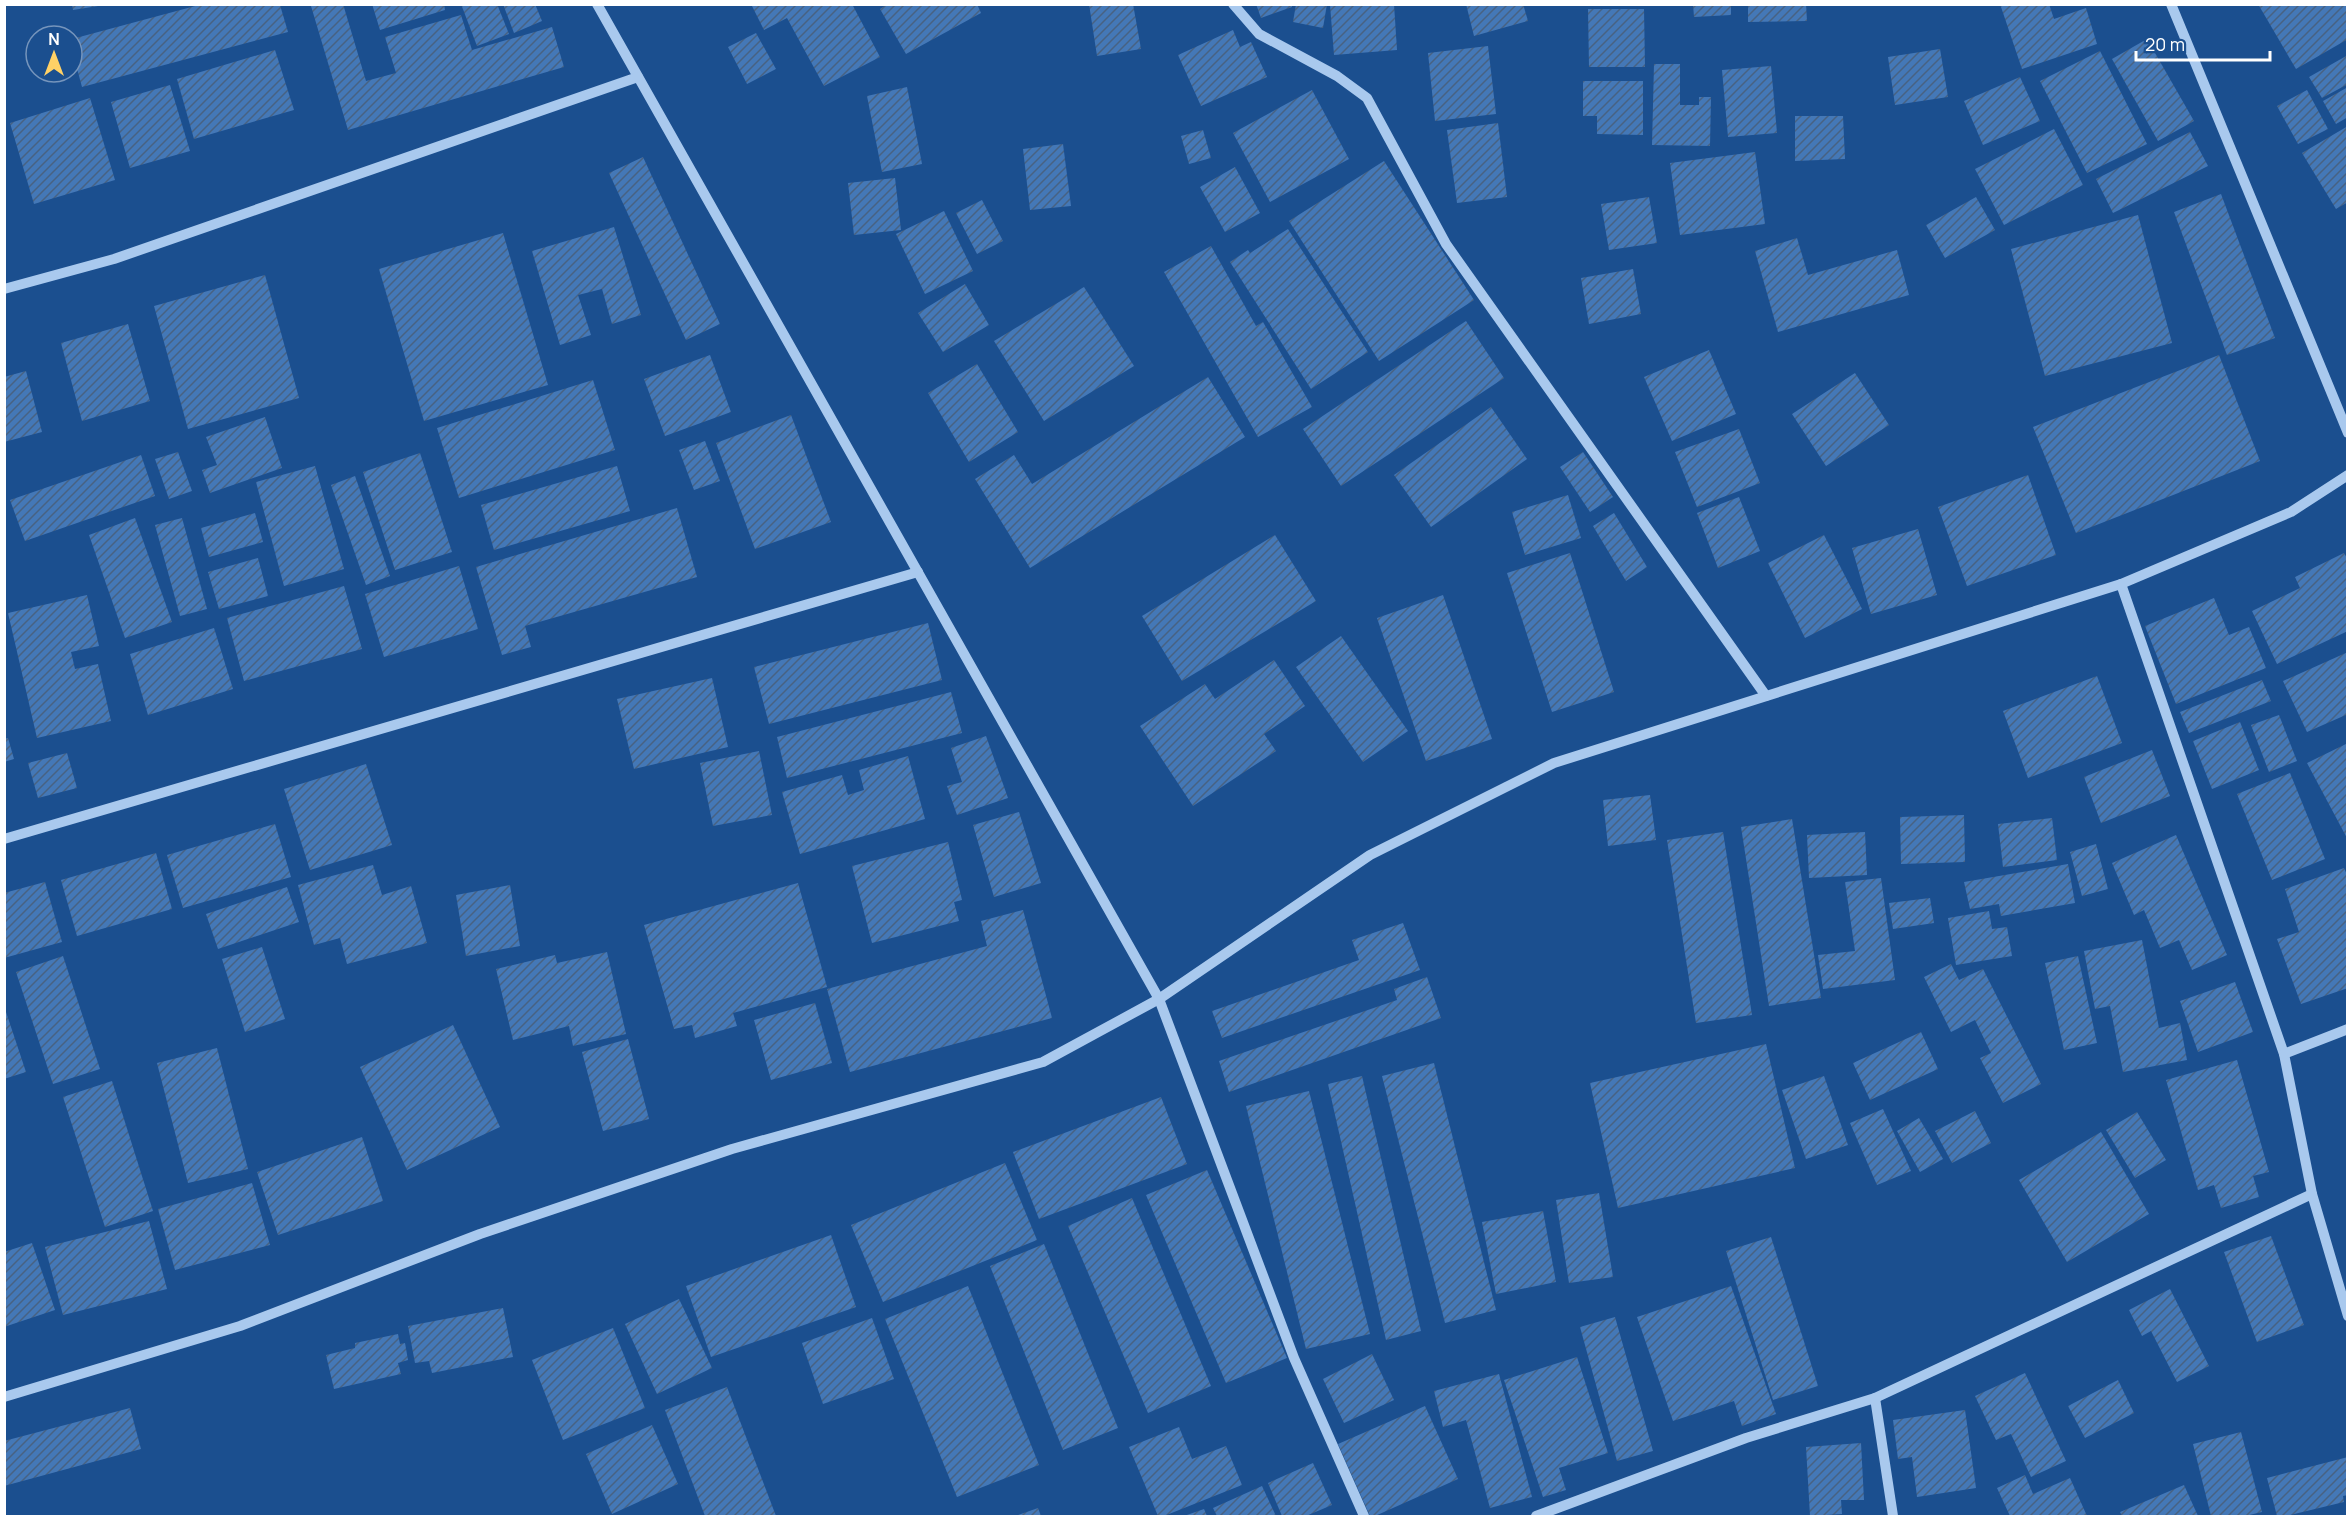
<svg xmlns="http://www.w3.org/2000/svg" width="2352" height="1521" viewBox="0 0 2352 1521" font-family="Manrope,sans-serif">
<defs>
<pattern id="building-hatch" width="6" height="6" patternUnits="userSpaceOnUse" patternTransform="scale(1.5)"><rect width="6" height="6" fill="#4478b7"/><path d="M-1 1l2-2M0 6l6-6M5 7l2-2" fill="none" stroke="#486282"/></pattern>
</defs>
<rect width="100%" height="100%" fill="#1b4f8f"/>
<g fill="url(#building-hatch)">
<polygon points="72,4 98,4 98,6 73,10"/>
<polygon points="316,4 343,4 366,81 396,73 385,37 461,15 472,50 552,27 564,67 348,130 311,6"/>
<polygon points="372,4 444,4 445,10 380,30"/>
<polygon points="461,4 497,4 509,34 477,46"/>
<polygon points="503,4 535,4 542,21 514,33"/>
<polygon points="751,4 852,4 880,57 824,86 787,18 764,30"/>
<polygon points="888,4 977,4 981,13 906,54 880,9"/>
<polygon points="1089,4 1133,4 1141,49 1097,56"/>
<polygon points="1256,4 1291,4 1292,7 1261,18"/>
<polygon points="1296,4 1327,4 1323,28 1293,22"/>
<polygon points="1394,4 1397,50 1334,55 1330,5"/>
<polygon points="1466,4 1523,4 1528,21 1474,36"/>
<polygon points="1693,4 1731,4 1731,15 1694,17"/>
<polygon points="1748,4 1806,4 1807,21 1748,22"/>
<polygon points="2000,4 2049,4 2054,19 2086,8 2097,44 2022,69"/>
<polygon points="2258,4 2348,4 2348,39 2296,69"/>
<polygon points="199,5 280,5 288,32 82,87 72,50 72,39"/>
<polygon points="1588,9 1644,9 1645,67 1589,67"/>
<polygon points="1233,30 1240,47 1251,42 1267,77 1201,106 1178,55"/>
<polygon points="756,33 776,69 747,84 728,47"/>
<polygon points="2147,39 2194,121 2158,141 2112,59"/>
<polygon points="1488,46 1496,114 1435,121 1428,53"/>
<polygon points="1940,49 1948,97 1895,105 1888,57"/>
<polygon points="275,50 294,110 194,139 177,79"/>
<polygon points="2100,51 2147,144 2087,173 2040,81"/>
<polygon points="2348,55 2348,84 2322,98 2309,77"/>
<polygon points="1654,64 1680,64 1680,105 1699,105 1699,97 1711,97 1710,146 1652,145"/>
<polygon points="1771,66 1777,133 1728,137 1722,70"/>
<polygon points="2020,77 2040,121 1983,145 1964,101"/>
<polygon points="1583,81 1643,81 1643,135 1597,134 1597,116 1583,116"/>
<polygon points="170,85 190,151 130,168 111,102"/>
<polygon points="907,87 922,164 882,172 867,96"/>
<polygon points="2348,87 2348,117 2336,124 2323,101"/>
<polygon points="1312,90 1349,159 1270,202 1233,133"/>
<polygon points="2307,90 2328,129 2298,144 2277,106"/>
<polygon points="90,98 115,180 34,204 10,123"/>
<polygon points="1795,116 1843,116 1845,159 1795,161"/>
<polygon points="1498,123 1507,197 1457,203 1447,130"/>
<polygon points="2348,126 2348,202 2336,209 2302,153"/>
<polygon points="2054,129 2083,185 2004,225 1975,169"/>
<polygon points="1203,130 1211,158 1189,164 1181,136"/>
<polygon points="2190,132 2208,166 2113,213 2096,179"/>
<polygon points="1063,144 1071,206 1030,210 1023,149"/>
<polygon points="1755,152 1765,224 1680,235 1670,163"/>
<polygon points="643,157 720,324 686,340 609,173"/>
<polygon points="1384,161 1474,300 1379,361 1289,221"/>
<polygon points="1235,167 1260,213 1225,232 1200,187"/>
<polygon points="895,178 901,230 854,235 848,183"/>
<polygon points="2221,194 2275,338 2227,355 2174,212"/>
<polygon points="1649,197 1657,243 1609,250 1601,204"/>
<polygon points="1976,197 1995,230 1945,258 1926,225"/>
<polygon points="982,200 1003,241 977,254 956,213"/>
<polygon points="944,211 973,271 925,294 896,234"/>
<polygon points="2138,215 2172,343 2045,376 2011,249"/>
<polygon points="614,227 641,315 612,324 602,289 578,295 591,335 560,345 532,251"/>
<polygon points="1288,229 1368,352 1311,389 1230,262 1248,250 1250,253"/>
<polygon points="503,233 548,385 424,421 379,269"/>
<polygon points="1797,238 1808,275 1897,250 1909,295 1778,332 1755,251"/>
<polygon points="1211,246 1256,326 1263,322 1312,407 1258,437 1164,272"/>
<polygon points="1633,269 1641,314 1589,324 1581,278"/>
<polygon points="265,275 299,398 188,429 154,306"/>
<polygon points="965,284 989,325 943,352 918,313"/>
<polygon points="1084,287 1134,366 1044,421 994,341"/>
<polygon points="1466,321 1504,378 1341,486 1303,429"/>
<polygon points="128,324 150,401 82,421 61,343"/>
<polygon points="1709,350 1736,414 1672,441 1644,377"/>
<polygon points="710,355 731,412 665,436 644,379"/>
<polygon points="2219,355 2260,461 2076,533 2033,427"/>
<polygon points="977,364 1018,432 969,462 928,393"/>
<polygon points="26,371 42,432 4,442 4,377"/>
<polygon points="1855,373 1889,425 1826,466 1792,414"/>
<polygon points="1208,377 1245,437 1030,568 975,479 1014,455 1032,484"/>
<polygon points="593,380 615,450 459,498 437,428"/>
<polygon points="1491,407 1527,459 1431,527 1394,475"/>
<polygon points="791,415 831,522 755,549 716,443"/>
<polygon points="265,417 282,468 210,493 202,470 217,465 206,437"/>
<polygon points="1739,429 1760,483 1697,507 1675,452"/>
<polygon points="705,441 720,481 694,490 679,450"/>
<polygon points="178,452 192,491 169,499 155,459"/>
<polygon points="1583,452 1613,497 1590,512 1560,467"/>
<polygon points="420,453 452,552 395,570 363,472"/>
<polygon points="141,455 155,496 25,541 10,500"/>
<polygon points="315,466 344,569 284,586 256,482"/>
<polygon points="617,466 630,511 494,550 481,505"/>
<polygon points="2028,475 2056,555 1967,586 1938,507"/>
<polygon points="355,476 390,576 366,585 331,485"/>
<polygon points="1568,495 1581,538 1525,555 1512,512"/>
<polygon points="1739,497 1760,551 1718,568 1697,513"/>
<polygon points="677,508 697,577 525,626 531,647 502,655 476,567"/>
<polygon points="255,513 263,542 209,557 201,528"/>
<polygon points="1614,513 1647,567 1626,581 1593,526"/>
<polygon points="135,518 172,622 125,638 89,535"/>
<polygon points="182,518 207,609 180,616 155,525"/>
<polygon points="1918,529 1937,595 1871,614 1852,548"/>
<polygon points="1275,535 1316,601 1182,681 1142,616"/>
<polygon points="1824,535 1862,609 1805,638 1768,563"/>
<polygon points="1570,553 1614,692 1552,712 1507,573"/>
<polygon points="2344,553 2348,560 2348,631 2277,664 2252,611 2300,588 2295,577"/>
<polygon points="258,558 268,596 219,609 208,572"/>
<polygon points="459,566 478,629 384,657 365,594"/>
<polygon points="344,586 362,649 244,681 227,618"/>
<polygon points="87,595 99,646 71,652 75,669 98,664 111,721 37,738 8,613"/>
<polygon points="1443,595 1492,739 1426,761 1377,618"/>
<polygon points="2214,598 2229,635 2249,627 2266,668 2176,704 2145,626"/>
<polygon points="928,623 942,680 769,724 754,667"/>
<polygon points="214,628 233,689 148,715 130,654"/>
<polygon points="1341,636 1408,731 1363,762 1296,667"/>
<polygon points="2348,652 2348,714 2307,732 2283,681"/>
<polygon points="1274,660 1305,706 1264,734 1276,751 1193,806 1140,726 1205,684 1215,699"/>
<polygon points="2097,676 2122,743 2028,778 2003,711"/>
<polygon points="712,678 728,747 634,769 617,699"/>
<polygon points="2262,680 2271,701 2189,733 2180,712"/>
<polygon points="951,692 962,733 787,778 777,737"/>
<polygon points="2279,715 2297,761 2269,772 2251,725"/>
<polygon points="2240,722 2259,770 2212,789 2193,741"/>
<polygon points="986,736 1008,798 957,815 947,786 962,782 951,748"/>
<polygon points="8,738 14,759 4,762 4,739"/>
<polygon points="2348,743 2348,840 2307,763"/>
<polygon points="2152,750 2170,796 2101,823 2084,777"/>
<polygon points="759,751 772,815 713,826 700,763"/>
<polygon points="67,753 77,788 38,798 28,763"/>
<polygon points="908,756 925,819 800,854 782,792 842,775 848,795 864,790 859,770"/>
<polygon points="366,764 392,845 310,870 284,789"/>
<polygon points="2290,773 2325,859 2272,880 2237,794"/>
<polygon points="1650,795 1656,840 1608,846 1603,800"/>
<polygon points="1019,812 1041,883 994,897 973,825"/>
<polygon points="1964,815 1965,862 1901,864 1900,817"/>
<polygon points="2052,818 2057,860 2003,867 1998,824"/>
<polygon points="1792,819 1821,998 1769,1006 1741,827"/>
<polygon points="275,824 291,877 183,908 167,855"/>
<polygon points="1723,832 1752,1015 1696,1023 1667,840"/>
<polygon points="1865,832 1867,875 1809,878 1807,835"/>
<polygon points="2176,835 2227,955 2192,970 2179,940 2160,948 2144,910 2134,915 2112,863"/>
<polygon points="948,842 962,900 954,902 959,921 872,943 852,866"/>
<polygon points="2096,844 2108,889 2082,896 2070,852"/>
<polygon points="156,853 172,909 77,936 61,880"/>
<polygon points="2068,864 2075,903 2001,916 1999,904 1970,909 1964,882"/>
<polygon points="373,865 382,895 411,886 427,943 347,964 340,938 314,945 298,885"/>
<polygon points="2344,868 2348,877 2348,988 2301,1004 2277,939 2299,932 2285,889"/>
<polygon points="1881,878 1895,980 1823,989 1818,955 1855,951 1845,882"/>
<polygon points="45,882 62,942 4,958 4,893"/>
<polygon points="798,883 827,987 733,1013 737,1026 695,1038 692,1025 674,1029 644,925"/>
<polygon points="510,885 520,946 466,956 456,895"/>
<polygon points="287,887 299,922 218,949 206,914"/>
<polygon points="1930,898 1934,923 1893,929 1889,903"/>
<polygon points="1023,910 1052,1018 850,1072 827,989 987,946 981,921"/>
<polygon points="1989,911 1992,929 2007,927 2012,956 1956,965 1948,918"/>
<polygon points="1403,923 1420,970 1222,1038 1212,1011 1359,960 1352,940"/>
<polygon points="2142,940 2159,1028 2180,1023 2187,1060 2123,1072 2110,1006 2095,1009 2084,951"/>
<polygon points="262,947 285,1019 245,1032 222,959"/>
<polygon points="607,952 626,1034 573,1046 569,1026 513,1040 496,969 555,955 557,963"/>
<polygon points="63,956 100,1069 53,1084 16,972"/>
<polygon points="2078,956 2097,1043 2064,1050 2045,963"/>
<polygon points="1951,964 1959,980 1983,969 2041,1084 2003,1103 1980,1058 1991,1053 1975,1020 1951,1032 1924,977"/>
<polygon points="1427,977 1441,1018 1229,1092 1219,1061 1397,1000 1394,989"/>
<polygon points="2235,982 2253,1032 2198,1052 2180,1001"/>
<polygon points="815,1003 832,1063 771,1080 754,1020"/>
<polygon points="4,1006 26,1072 4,1079"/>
<polygon points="453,1025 500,1127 407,1170 360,1067"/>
<polygon points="1921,1032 1938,1069 1870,1100 1853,1063"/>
<polygon points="628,1039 649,1119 603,1131 582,1052"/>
<polygon points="1766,1044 1795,1168 1618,1208 1590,1083"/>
<polygon points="217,1048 248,1169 188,1183 157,1063"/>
<polygon points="2237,1060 2269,1172 2253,1176 2259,1197 2221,1208 2214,1185 2198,1190 2166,1080"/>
<polygon points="1434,1063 1496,1310 1445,1323 1382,1076"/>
<polygon points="1362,1076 1421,1331 1386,1340 1328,1084"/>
<polygon points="1824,1076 1848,1145 1806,1159 1782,1090"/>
<polygon points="112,1081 153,1211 105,1227 63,1097"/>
<polygon points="1309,1091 1370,1334 1306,1349 1246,1106"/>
<polygon points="1161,1097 1187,1164 1039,1219 1013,1152"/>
<polygon points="1883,1109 1911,1171 1877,1185 1850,1123"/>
<polygon points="1975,1111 1991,1143 1952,1163 1935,1131"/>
<polygon points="2137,1112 2166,1160 2135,1178 2106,1130"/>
<polygon points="1919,1118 1943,1159 1920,1172 1897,1131"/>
<polygon points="2101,1132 2149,1214 2067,1262 2019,1180"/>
<polygon points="362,1137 383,1201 278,1235 257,1172"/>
<polygon points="1005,1163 1037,1240 883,1302 851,1225"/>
<polygon points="1207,1170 1287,1358 1226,1383 1146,1195"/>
<polygon points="252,1183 270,1245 175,1270 158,1209"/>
<polygon points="1599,1193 1613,1277 1569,1283 1556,1200"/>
<polygon points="1132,1198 1211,1386 1148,1413 1068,1226"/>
<polygon points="1543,1211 1556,1282 1496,1294 1482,1222"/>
<polygon points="149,1221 167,1289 63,1315 45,1247"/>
<polygon points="831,1235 856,1307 711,1357 686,1286"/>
<polygon points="2271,1236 2304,1325 2257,1342 2224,1252"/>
<polygon points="1771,1237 1818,1386 1773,1400 1726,1251"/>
<polygon points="32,1243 55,1310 4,1327 4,1252"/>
<polygon points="1044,1244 1118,1428 1063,1450 990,1266"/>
<polygon points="968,1286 1039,1465 957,1497 885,1319"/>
<polygon points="1731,1286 1776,1414 1742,1426 1734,1401 1673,1421 1637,1317"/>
<polygon points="2170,1289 2209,1366 2177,1382 2151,1331 2142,1336 2129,1310"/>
<polygon points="679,1299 712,1368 657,1394 625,1324"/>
<polygon points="503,1308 513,1357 432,1373 429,1361 415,1363 408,1326"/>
<polygon points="1615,1317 1653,1451 1617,1461 1580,1327"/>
<polygon points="872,1318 894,1379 823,1404 802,1343"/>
<polygon points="613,1328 645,1408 563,1440 532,1360"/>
<polygon points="398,1334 400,1344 405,1343 408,1360 398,1363 401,1374 334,1389 326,1355 355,1348 355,1343"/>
<polygon points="1372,1354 1394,1400 1344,1423 1323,1379"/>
<polygon points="1577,1357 1608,1453 1559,1468 1566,1490 1543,1497 1504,1380"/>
<polygon points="2025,1373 2066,1461 2031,1477 2011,1434 1996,1440 1975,1396"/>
<polygon points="1499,1374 1532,1497 1490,1508 1466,1420 1443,1427 1434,1391"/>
<polygon points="2118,1380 2134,1413 2085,1438 2068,1406"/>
<polygon points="727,1387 776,1516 705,1516 665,1410"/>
<polygon points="1425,1406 1458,1479 1375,1516 1370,1516 1338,1444"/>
<polygon points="130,1408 141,1449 4,1486 4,1441"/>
<polygon points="1965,1410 1976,1488 1917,1497 1912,1457 1898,1459 1893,1420"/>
<polygon points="652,1425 678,1484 612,1514 586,1454"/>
<polygon points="1179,1427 1192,1459 1226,1446 1242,1485 1164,1516 1158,1516 1129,1447"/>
<polygon points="2241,1432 2262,1512 2245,1516 2211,1516 2193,1444"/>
<polygon points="1861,1443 1864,1500 1841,1500 1842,1514 1810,1516 1806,1447"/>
<polygon points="2348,1457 2348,1495 2343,1496 2344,1502 2286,1516 2277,1516 2267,1478"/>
<polygon points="1313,1463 1332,1505 1306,1516 1282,1516 1268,1483"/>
<polygon points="2025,1475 2033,1494 2070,1478 2087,1516 2010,1516 1997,1488"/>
<polygon points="2184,1485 2198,1516 2122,1516 2120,1512"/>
<polygon points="1262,1486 1276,1516 1217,1516 1213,1508"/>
<polygon points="1038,1508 1041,1516 1015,1516"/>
<polygon points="1204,1509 1207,1516 1184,1516"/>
</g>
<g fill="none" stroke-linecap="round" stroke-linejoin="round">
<g stroke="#a9c9ee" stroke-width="10">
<polyline points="597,4 1159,999 1294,1358 1364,1516"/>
<polyline points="1233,4 1259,34 1337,76 1367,98 1446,244 1766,696"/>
<polyline points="2171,4 2348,433"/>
<polyline points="4,289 114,259 638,77"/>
<polyline points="2121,584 2284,1054 2312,1194 2348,1316"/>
<polyline points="4,839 918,572"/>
<polyline points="2284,1054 2348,1029"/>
<polyline points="4,1397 240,1326 480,1234 732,1149 1043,1062 1159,999 1370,855 1554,763 2121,584 2291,512 2348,475"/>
<polyline points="1875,1398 1893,1516"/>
<polyline points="1536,1516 1746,1438 1875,1398 2312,1194"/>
</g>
</g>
<rect width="2352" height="1521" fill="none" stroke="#ffffff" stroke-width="12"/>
<g transform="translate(54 54)"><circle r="28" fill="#1b4f8f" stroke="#7695bc" stroke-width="1.5"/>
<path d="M0-4.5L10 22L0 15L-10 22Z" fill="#ffd166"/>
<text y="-9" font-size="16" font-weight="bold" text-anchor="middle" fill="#ffffff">N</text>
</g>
<path d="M2136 51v9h134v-9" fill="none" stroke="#ffffff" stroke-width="3"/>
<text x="2145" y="51" font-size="18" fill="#ffffff" stroke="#1b4f8f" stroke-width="4.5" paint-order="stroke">20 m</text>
</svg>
